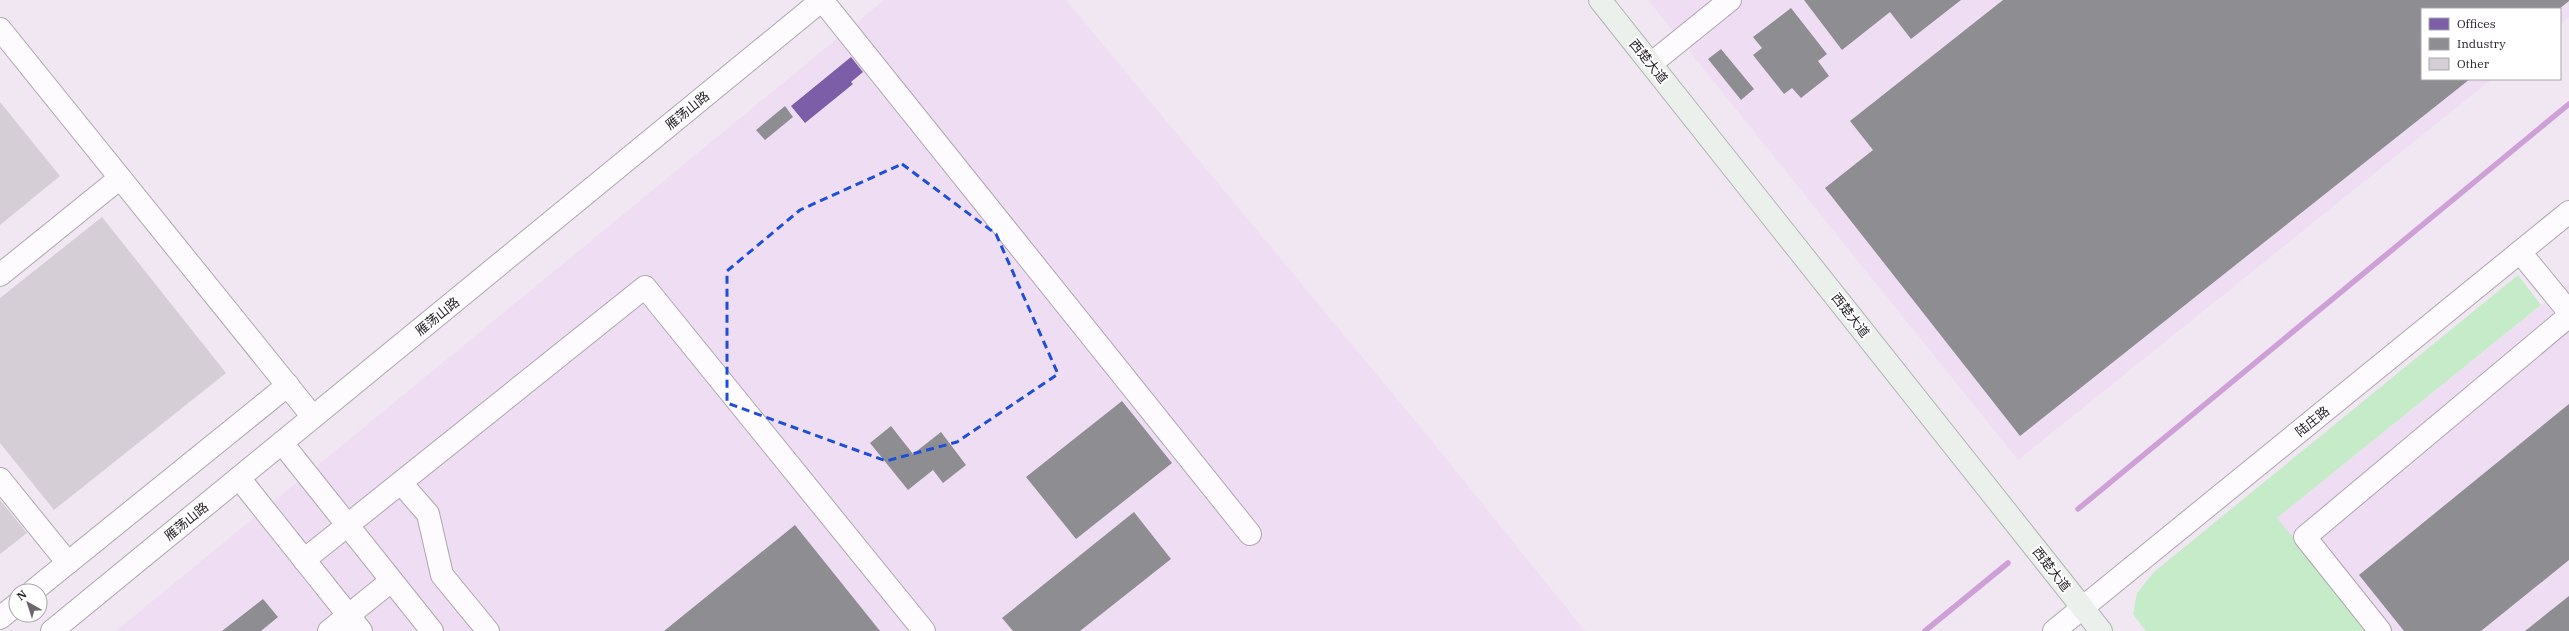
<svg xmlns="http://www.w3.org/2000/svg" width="2569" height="631" viewBox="0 0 2569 631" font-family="'IBM Plex Serif','Noto Sans SC',serif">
<rect width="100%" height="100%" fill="#f0e7f2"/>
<g fill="#efdef3">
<polygon points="884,0 1066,0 1427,435 1585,631 116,631"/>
<polygon points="1648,0 2569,0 2569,17 2560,25 2560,9 2422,9 2422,79 2492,79 2018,460"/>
<polygon points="2569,283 2569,631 2369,631 2277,518"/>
</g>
<polygon fill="#c5ebc9" points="2518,275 2541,305 2277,518 2369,631 2146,631 2133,614 2137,593 2154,572"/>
<polygon fill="#7b5ea7" points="851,57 863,72 851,82 853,84 805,123 791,106"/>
<g fill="#8d8d92">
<polygon points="1804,0 1961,0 1911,39 1890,12 1842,50"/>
<polygon points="2003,0 2569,0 2569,1 2559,9 2422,9 2422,79 2470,79 2020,436 1825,188 1873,150 1850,121"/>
<polygon points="1791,8 1827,54 1818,61 1829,76 1801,98 1792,88 1784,94 1753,55 1762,48 1753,37"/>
<polygon points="1721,49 1754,89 1741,100 1708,59"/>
<polygon points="785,106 793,117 765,140 756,130"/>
<polygon points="1122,401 1172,463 1076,539 1026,477"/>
<polygon points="2569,404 2569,560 2481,631 2404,631 2359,575"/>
<polygon points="891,426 913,454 941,432 966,465 943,483 933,470 908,490 870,443"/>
<polygon points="1134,512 1171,559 1080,631 1013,631 1002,618"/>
<polygon points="795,525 880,631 664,631"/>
<polygon points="2569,596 2569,631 2525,631"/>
<polygon points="263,599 278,617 261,631 222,631"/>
</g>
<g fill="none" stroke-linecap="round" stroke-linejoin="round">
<g stroke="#cea0d7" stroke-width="5.5">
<polyline points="2078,509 2569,104"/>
<polyline points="1925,631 2008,563"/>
</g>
</g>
<g fill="#d5ced7">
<polygon points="0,102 60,176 0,225"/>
<polygon points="102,217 226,373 54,510 0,443 0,298"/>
<polygon points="0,500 27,533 0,554"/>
</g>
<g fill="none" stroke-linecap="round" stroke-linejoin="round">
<g stroke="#ada6ae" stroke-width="24">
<g id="minor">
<polyline points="822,0 1250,534"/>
<polyline points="0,29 313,417"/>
<polyline points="1652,63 1730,0"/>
<polyline points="2520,252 2569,312"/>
<polyline points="0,275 120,178"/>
<polyline points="282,443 432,631"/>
<polyline points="239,478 361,631"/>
<polyline points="0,479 68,563"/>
<polyline points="401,483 428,514 442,575 488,631"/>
<polyline points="304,560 645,287 924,631"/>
<polyline points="33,591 288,385"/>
<polyline points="0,618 16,605"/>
<polyline points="52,631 822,0"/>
<polyline points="329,631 391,581"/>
<polyline points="2054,631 2569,212"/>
<polyline points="2380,631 2305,537 2569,316"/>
</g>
</g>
<g stroke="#b1b5b2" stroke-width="24">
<polyline id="major" points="1600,0 2101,631"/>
</g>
<use href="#minor" stroke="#fdfbfd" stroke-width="22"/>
<use href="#major" stroke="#ecf0ed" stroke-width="22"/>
</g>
<path fill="none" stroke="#1d4ed8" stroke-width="3" stroke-dasharray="8 5" stroke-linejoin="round" d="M902,164L996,234L1058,374L957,442L886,461L727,403V271L800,210Z"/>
<g text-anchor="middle" stroke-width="4" stroke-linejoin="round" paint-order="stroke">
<g font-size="13" fill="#272128" stroke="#fff">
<text transform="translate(1649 61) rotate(51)" y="5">西楚大道</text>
<text transform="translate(687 110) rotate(-39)" y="5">雁荡山路</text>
<text transform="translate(1851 315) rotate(52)" y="5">西楚大道</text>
<text transform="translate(437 316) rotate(-39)" y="5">雁荡山路</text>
<text transform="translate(2312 421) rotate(-39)" y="5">陆庄路</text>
<text transform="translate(186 521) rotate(-39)" y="5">雁荡山路</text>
<text transform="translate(2052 569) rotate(52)" y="5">西楚大道</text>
</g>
</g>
<rect x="2421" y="8" width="140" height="72" fill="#ffffff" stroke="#a9a6a9"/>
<rect x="2429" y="18" width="20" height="12" fill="#7b5ea7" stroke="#a9a6a9"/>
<text x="2457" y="28" font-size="12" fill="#272128">Offices</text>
<rect x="2429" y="38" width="20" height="12" fill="#8d8d92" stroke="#a9a6a9"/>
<text x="2457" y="48" font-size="12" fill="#272128">Industry</text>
<rect x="2429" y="58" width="20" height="12" fill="#d5ced7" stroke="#a9a6a9"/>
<text x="2457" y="68" font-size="12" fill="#272128">Other</text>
<g transform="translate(28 603) rotate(321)"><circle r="19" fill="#ffffff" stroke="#a9a6a9"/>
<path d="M0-3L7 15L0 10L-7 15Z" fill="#6d666f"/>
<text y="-6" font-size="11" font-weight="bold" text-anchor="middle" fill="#272128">N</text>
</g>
</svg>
